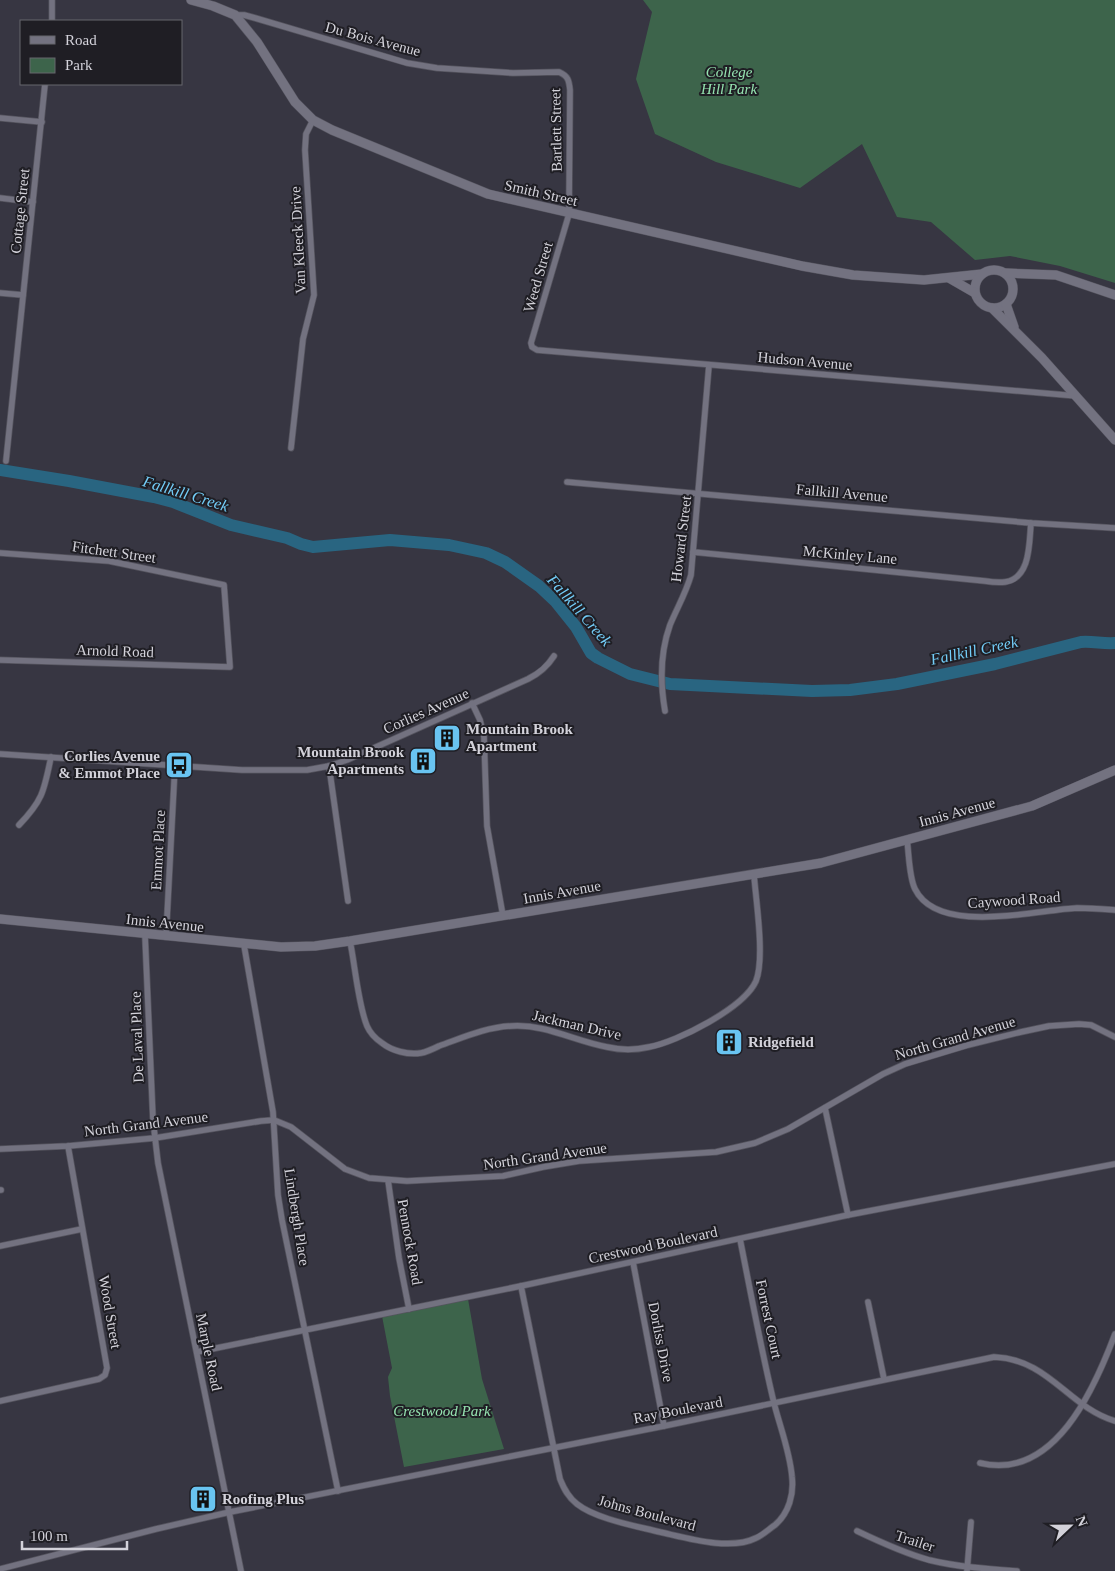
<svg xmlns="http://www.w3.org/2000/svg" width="1115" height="1571" viewBox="0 0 1115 1571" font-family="'Times New Roman',serif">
<rect width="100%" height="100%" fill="#373642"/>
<g fill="#3d644b">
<polygon points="643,0 1115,0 1115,283 1060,266 1010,256 975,260 931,222 897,217 862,144 800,188 716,162 655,134 636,79 652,12"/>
<polygon points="468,1299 482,1379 504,1449 404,1467 390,1396 388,1377 392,1368 382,1316"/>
</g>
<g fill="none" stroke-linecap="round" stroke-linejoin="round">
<path stroke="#296581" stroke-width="12" d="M0,470L69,481L154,497L173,502L231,525L287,538L301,544L313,547L390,540L449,545L486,553L505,562L539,586L556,602L576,627L591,653L598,658L630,674L670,684L812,691L850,690L897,684L995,664L1081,642C1093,641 1103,644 1115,643"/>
<g stroke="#55545e" stroke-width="7">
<g id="street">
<polyline points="52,0 52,21"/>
<path d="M235,15H244L255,18L407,63L437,68L513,73L559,72C568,76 569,80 570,90L569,214L531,343L532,347L537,350L1077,396"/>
<polyline points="0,118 42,122"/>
<polyline points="0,198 33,202"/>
<polyline points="0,293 23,295"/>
<polyline points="291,448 303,339 314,295 305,150 306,134 313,120"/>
<polyline points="6,461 45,84"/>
<polyline points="567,482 1031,523 1115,528"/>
<path d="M693,552L985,581C991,582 998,583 1005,582C1031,578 1029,543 1031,523"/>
<polyline points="0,553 109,561 224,585 230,667 0,660"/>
<polyline points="472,703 480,720 484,737 487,826 503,916"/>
<path d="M665,711C660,682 660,653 670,625C677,608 686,593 691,575L709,365"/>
<path d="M0,754L242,770H307L329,766L347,760L528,679C540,673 547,667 554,656"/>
<polyline points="329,766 348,901"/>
<path d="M19,825C43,800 44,791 51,757"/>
<path d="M907,840C909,854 909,877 915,889C938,936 1035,910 1077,908C1090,908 1102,909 1115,910"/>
<polyline points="145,935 153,1120 158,1163 241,1571"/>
<polyline points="166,937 175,765"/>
<path d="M350,941C355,965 358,1004 367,1026C370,1033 376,1039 382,1043C392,1051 408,1055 421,1053C427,1052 433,1049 439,1046C462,1038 486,1027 512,1026C546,1024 574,1041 607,1047C620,1050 636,1050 649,1047C677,1042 744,1008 756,981C765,958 756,901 754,875"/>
<polyline points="244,945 273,1112 278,1195 282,1220 338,1491"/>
<polyline points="825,1108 848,1215"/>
<polyline points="0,1149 68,1146 155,1138 261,1121 274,1120 291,1127 345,1169 369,1178 407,1181 503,1176 543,1167 579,1161 716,1152 755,1143 788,1129 883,1074 905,1064 968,1045 1021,1032 1049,1026 1079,1024 1091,1025 1115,1037"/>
<polyline points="388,1180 399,1258 409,1309"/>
<polyline points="0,1190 1,1190"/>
<polyline points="0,1246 82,1229"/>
<polyline points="633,1262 664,1426"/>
<path d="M521,1286L560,1479C564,1489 568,1497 577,1504C596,1519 636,1526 660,1532C687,1538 730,1551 756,1538C763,1535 769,1529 775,1525C789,1513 794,1494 792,1477C790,1452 780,1427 774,1403C761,1349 751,1294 740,1239"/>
<polyline points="868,1302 884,1379"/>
<polyline points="197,1352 521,1286 848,1215 1115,1164"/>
<polyline points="0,1401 99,1379 105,1375 107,1368 68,1146"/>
<path d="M980,1463C1054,1481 1094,1390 1115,1334"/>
<path d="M857,1531C880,1542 904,1553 929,1560C958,1567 988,1569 1017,1571"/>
<path d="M0,1569L156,1529L230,1512L664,1426L994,1357C1049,1359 1068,1407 1115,1421"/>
<polyline points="967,1571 971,1522"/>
</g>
</g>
<g stroke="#55545e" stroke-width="10">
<g id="secondary">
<polyline points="191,0 213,6 235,15 257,42 295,102 313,120 332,130 488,194 802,266 853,275 924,280 982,274"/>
<circle cx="994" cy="289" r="19"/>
<polyline points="1006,273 1056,275 1115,295"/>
<polyline points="949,278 975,293"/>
<polyline points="1006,304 1014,327"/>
<polyline points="992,308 1042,358 1115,440"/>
<polyline points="0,919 281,947 315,946 350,941 821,863 1032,806 1115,770"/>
</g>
</g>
<use href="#street" stroke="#737280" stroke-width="5.5"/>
<use href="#secondary" stroke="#737280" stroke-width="9"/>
</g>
<defs>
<g id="building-square" transform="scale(1.4375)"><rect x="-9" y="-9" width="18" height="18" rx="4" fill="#69c4f1" stroke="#1f1e24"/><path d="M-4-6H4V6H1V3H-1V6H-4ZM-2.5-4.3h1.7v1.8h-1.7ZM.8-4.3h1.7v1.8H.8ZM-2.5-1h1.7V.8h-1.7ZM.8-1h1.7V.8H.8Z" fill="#111"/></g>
<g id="bus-square" transform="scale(1.4375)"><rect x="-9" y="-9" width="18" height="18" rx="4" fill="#69c4f1" stroke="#1f1e24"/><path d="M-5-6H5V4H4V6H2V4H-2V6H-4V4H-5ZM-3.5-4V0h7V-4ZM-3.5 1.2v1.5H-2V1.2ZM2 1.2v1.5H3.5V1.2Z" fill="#111"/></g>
</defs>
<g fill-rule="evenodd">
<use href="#building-square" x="447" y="738"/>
<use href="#building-square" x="423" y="761"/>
<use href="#bus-square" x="179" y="765"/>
<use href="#building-square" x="729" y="1042"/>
<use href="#building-square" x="203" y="1499"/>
</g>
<g text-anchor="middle" stroke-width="4" stroke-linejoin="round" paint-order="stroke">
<g font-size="15" fill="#d3d2da" stroke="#1f1e24">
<text transform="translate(373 39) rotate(15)" y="5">Du Bois Avenue</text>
<text transform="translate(556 130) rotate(-91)" y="5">Bartlett Street</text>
<text transform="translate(541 193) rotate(13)" y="5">Smith Street</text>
<text transform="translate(20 211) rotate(-84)" y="5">Cottage Street</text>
<text transform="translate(298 240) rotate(-93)" y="5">Van Kleeck Drive</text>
<text transform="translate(538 277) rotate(-74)" y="5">Weed Street</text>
<text transform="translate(805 361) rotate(5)" y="5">Hudson Avenue</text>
<text transform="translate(842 493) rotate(5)" y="5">Fallkill Avenue</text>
<text transform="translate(681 539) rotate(-83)" y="5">Howard Street</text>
<text transform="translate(114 552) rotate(8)" y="5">Fitchett Street</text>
<text transform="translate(850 555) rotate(5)" y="5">McKinley Lane</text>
<text transform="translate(115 651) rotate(2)" y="5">Arnold Road</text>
<text transform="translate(426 711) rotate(-24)" y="5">Corlies Avenue</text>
<text transform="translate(957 812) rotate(-15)" y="5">Innis Avenue</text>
<text transform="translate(158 850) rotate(-87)" y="5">Emmot Place</text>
<text transform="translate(562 892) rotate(-10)" y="5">Innis Avenue</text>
<text transform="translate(1014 900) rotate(-4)" y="5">Caywood Road</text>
<text transform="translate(165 923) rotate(6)" y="5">Innis Avenue</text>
<text transform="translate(577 1025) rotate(13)" y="5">Jackman Drive</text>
<text transform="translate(137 1037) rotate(-92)" y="5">De Laval Place</text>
<text transform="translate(955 1038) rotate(-16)" y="5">North Grand Avenue</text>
<text transform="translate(146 1124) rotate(-7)" y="5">North Grand Avenue</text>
<text transform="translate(545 1156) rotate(-8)" y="5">North Grand Avenue</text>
<text transform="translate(297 1217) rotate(81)" y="5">Lindbergh Place</text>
<text transform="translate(410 1242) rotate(80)" y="5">Pennock Road</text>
<text transform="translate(653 1245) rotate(-12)" y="5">Crestwood Boulevard</text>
<text transform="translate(110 1312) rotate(80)" y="5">Wood Street</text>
<text transform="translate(769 1319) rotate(78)" y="5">Forrest Court</text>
<text transform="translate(661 1342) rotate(79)" y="5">Dorliss Drive</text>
<text transform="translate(209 1352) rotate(78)" y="5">Marple Road</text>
<text transform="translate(678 1410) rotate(-11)" y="5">Ray Boulevard</text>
<text transform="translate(647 1513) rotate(15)" y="5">Johns Boulevard</text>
<text transform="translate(915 1541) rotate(18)" y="5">Trailer</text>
</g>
<g font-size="15" font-style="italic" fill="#95e3b0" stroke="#1f1e24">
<text x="729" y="77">College<tspan x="729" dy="17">Hill Park</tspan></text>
<text x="442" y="1416">Crestwood Park</text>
</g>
<g font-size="15" font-weight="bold" fill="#d3d2da" stroke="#1f1e24" text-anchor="start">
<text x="466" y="734">Mountain Brook<tspan x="466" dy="17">Apartment</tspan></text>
<text x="404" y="757" text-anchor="end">Mountain Brook<tspan x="404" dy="17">Apartments</tspan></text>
<text x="160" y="761" text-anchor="end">Corlies Avenue<tspan x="160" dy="17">&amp; Emmot Place</tspan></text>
<text x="748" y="1047">Ridgefield</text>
<text x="222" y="1504">Roofing Plus</text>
</g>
<g font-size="16" font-style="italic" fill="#73cdf8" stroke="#1f1e24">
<text transform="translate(186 493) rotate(17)" y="6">Fallkill Creek</text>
<text transform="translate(580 610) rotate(49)" y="6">Fallkill Creek</text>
<text transform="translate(974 650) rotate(-12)" y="6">Fallkill Creek</text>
</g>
</g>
<rect x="20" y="20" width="162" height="65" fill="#1f1e24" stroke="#67666d"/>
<rect x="30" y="36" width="25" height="8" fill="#737280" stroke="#67666d"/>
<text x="65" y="45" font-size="15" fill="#d3d2da">Road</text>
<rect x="30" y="58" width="25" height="15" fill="#3d644b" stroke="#67666d"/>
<text x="65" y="70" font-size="15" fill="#d3d2da">Park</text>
<g transform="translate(1070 1526) rotate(68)" stroke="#1f1e24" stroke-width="4" paint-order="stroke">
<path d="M0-4L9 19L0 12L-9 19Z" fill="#d3d2da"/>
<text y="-8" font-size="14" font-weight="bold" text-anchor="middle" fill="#d3d2da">N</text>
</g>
<path d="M22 1541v8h105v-8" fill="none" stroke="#d3d2da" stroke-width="2.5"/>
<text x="30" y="1541" font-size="15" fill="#d3d2da" stroke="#1f1e24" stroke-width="4" paint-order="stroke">100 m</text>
</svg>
